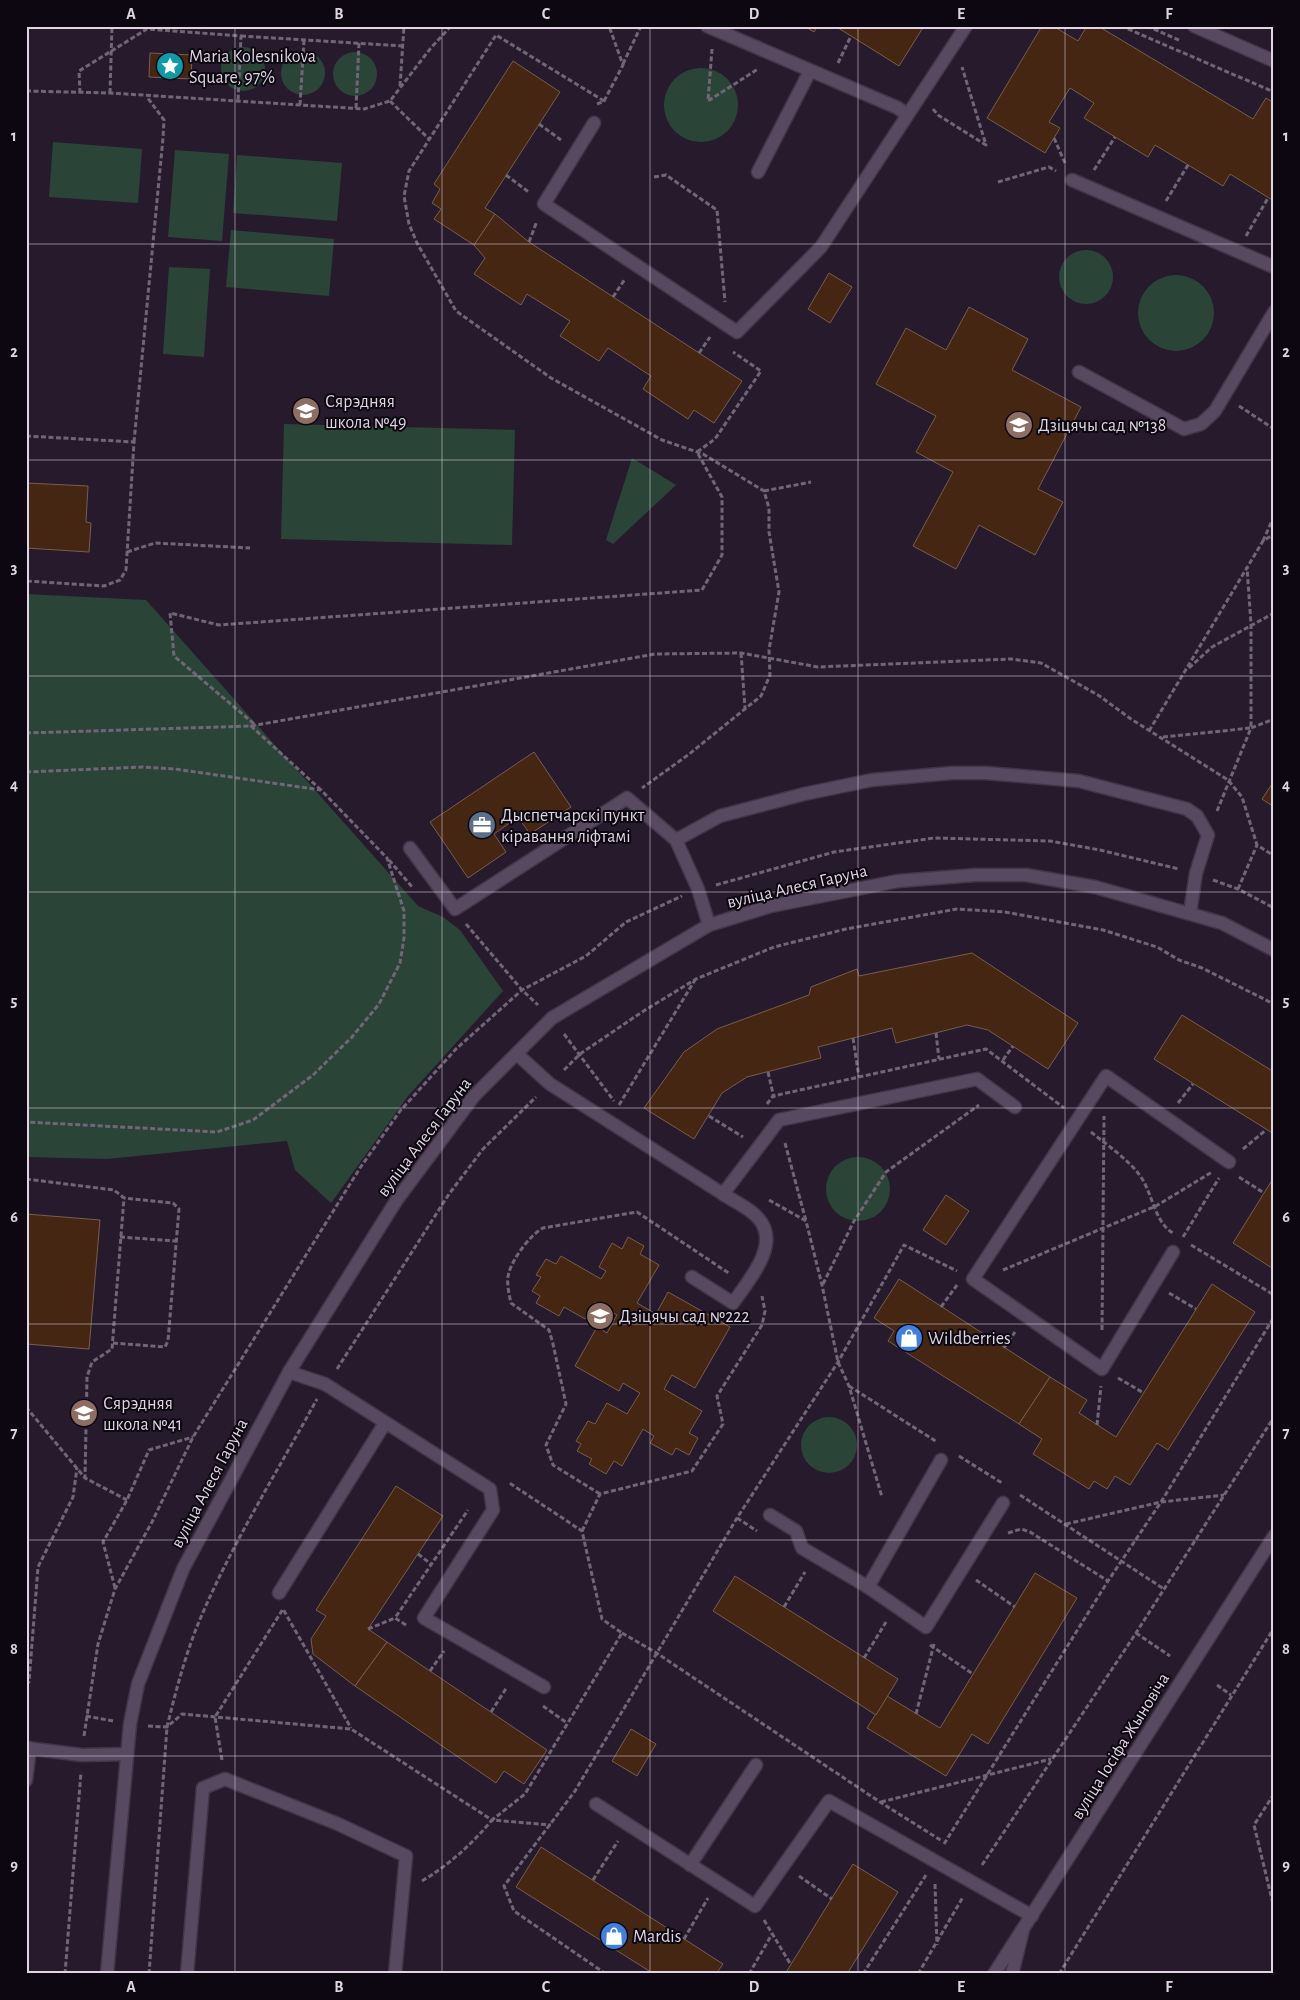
<svg xmlns="http://www.w3.org/2000/svg" width="1300" height="2000" viewBox="0 0 1300 2000" font-family="'Alegreya Sans',sans-serif">
<rect width="100%" height="100%" fill="#271a2d"/>
<g fill="#2b4438">
<circle cx="243" cy="69" r="22"/>
<circle cx="303" cy="73" r="22"/>
<circle cx="355" cy="74" r="22"/>
<circle cx="701" cy="105" r="37"/>
<polygon points="53,142 142,149 138,203 49,197"/>
<polygon points="175,150 229,154 222,241 168,237"/>
<polygon points="237,155 342,163 337,221 233,213"/>
<polygon points="231,230 334,239 329,296 226,287"/>
<circle cx="1086" cy="277" r="27"/>
<polygon points="169,267 210,269 204,357 163,354"/>
<circle cx="1176" cy="313" r="38"/>
<polygon points="284,424 515,430 512,545 281,539"/>
<polygon points="632,458 676,485 613,544 606,540"/>
<polygon points="26,594 146,600 418,906 443,917 460,930 503,991 408,1096 331,1203 295,1170 287,1141 107,1159 26,1157"/>
<circle cx="858" cy="1189" r="32"/>
<circle cx="829" cy="1445" r="28"/>
</g>
<g fill="#442612" stroke="#775e4e">
<polygon points="804,26 818,26 814,32"/>
<polygon points="835,26 924,26 899,66"/>
<polygon points="1042,26 1053,26 1078,41 1087,26 1098,26 1253,119 1266,98 1274,103 1274,201 1230,174 1223,186 1155,145 1148,157 1084,118 1094,103 1070,88 1049,122 1060,128 1045,153 987,118"/>
<polygon points="150,53 192,55 191,79 149,77"/>
<polygon points="513,61 560,92 485,208 495,214 474,245 434,219 441,209 432,203 440,189 434,184"/>
<polygon points="495,214 529,242 742,381 714,423 694,410 688,419 643,389 651,376 608,348 599,361 560,336 570,321 527,294 521,305 474,274 485,258 474,245"/>
<polygon points="829,273 852,287 830,323 808,309"/>
<polygon points="969,307 1028,339 1012,370 1081,407 1038,489 1063,502 1035,555 979,525 956,569 913,546 953,472 916,452 936,416 876,384 906,328 946,350"/>
<polygon points="26,483 88,486 86,522 91,523 89,552 26,548"/>
<polygon points="534,752 571,807 530,834 518,817 494,834 506,852 468,878 430,822"/>
<polygon points="1274,781 1274,807 1262,799"/>
<polygon points="972,953 1078,1023 1048,1069 988,1030 967,1025 896,1043 892,1028 818,1047 821,1058 747,1077 722,1093 694,1139 644,1108 684,1052 717,1029 809,995 811,987 857,969 859,976"/>
<polygon points="1182,1015 1274,1072 1274,1134 1154,1059"/>
<polygon points="1274,1177 1274,1266 1272,1268 1233,1243"/>
<polygon points="946,1195 969,1211 946,1245 923,1230"/>
<polygon points="26,1214 100,1220 89,1349 26,1344"/>
<polygon points="628,1237 644,1246 640,1254 659,1265 637,1303 656,1314 668,1292 730,1327 695,1388 672,1375 664,1389 702,1411 689,1433 698,1438 689,1455 676,1448 672,1455 650,1443 654,1436 643,1429 622,1466 614,1461 606,1474 589,1464 592,1459 577,1451 581,1444 576,1441 588,1421 595,1424 607,1403 627,1414 640,1393 623,1383 619,1391 575,1366 597,1327 607,1333 617,1315 595,1302 585,1319 564,1307 559,1316 536,1303 540,1296 532,1291 541,1277 536,1275 546,1259 556,1264 561,1256 601,1279 606,1271 599,1267 612,1243 622,1249"/>
<polygon points="899,1279 1050,1377 1019,1424 888,1341 894,1331 874,1318"/>
<polygon points="1212,1284 1255,1312 1168,1450 1157,1443 1130,1485 1115,1476 1107,1489 1094,1481 1089,1489 1033,1454 1042,1439 1019,1424 1050,1377 1087,1400 1079,1413 1116,1437"/>
<polygon points="396,1486 443,1516 368,1629 387,1642 355,1686 313,1654 311,1639 326,1616 316,1610"/>
<polygon points="1035,1573 1077,1598 988,1744 972,1734 946,1776 867,1728 887,1696 940,1728"/>
<polygon points="735,1576 898,1679 876,1715 713,1611"/>
<polygon points="387,1642 547,1750 524,1784 504,1771 496,1783 355,1686"/>
<polygon points="631,1729 656,1744 637,1776 612,1761"/>
<polygon points="541,1847 723,1964 716,1974 654,1974 516,1887"/>
<polygon points="853,1864 898,1892 847,1974 785,1974"/>
</g>
<g fill="none" stroke-linecap="round" stroke-linejoin="round">
<g stroke="#413647" stroke-width="15">
<g id="lane">
<polyline points="707,26 898,108 907,115"/>
<polyline points="1194,26 1274,61"/>
<polyline points="594,123 544,204 737,332 821,247 966,26"/>
<polyline points="758,172 810,71"/>
<polyline points="1072,180 1274,267"/>
<polyline points="1079,372 1184,429 1201,424 1215,411 1274,312"/>
<polyline points="410,848 455,909 627,798 676,840"/>
<polyline points="709,925 698,889 676,840 720,816 804,794 872,780 952,773 986,773 1079,781 1187,809 1197,816 1208,835 1196,873 1190,913"/>
<polyline points="517,1054 550,1084 723,1194 779,1120 977,1079 1015,1107"/>
<polyline points="1173,1252 1102,1369 973,1279 1106,1076 1229,1162"/>
<path d="M692,1277L733,1303C748,1281 782,1244 758,1218C750,1208 733,1201 723,1194"/>
<polyline points="289,1372 325,1384 490,1489 493,1510 424,1618 544,1687"/>
<polyline points="770,1515 796,1531 802,1548 868,1587 926,1627 1003,1503"/>
<polyline points="868,1587 941,1460"/>
<polyline points="279,1593 385,1423"/>
<polyline points="26,1748 82,1755 127,1754"/>
<polyline points="26,1780 30,1748"/>
<polyline points="596,1804 755,1906 829,1801 1032,1916"/>
<polyline points="690,1865 756,1765"/>
<polyline points="187,1974 203,1788 225,1779 338,1824 406,1856 395,1974"/>
<polyline points="1012,1974 1023,1930"/>
</g>
</g>
<g stroke="#413647" stroke-width="15">
<g id="secondary">
<polyline points="107,1974 130,1724 138,1684 183,1569 289,1372 396,1201 474,1096 552,1018 709,925 771,906 898,881 976,875 1026,875 1095,887 1222,923 1274,950"/>
<polyline points="994,1974 1274,1536"/>
</g>
</g>
<g stroke="#716677" stroke-width="3" stroke-dasharray="5 2.5" stroke-linecap="butt">
<polyline points="1121,26 1274,92"/>
<polyline points="1147,26 1181,41"/>
<polyline points="241,36 403,46"/>
<polyline points="712,49 708,101 758,69"/>
<polyline points="838,63 851,36"/>
<polyline points="623,64 641,26"/>
<polyline points="400,86 404,26"/>
<polyline points="26,91 110,93 364,109 390,101 430,49 451,26"/>
<polyline points="80,93 79,71 147,29 241,36 238,102"/>
<polyline points="110,93 112,26"/>
<polyline points="390,101 429,139"/>
<polyline points="604,101 623,65 609,26"/>
<polyline points="597,104 604,101 496,35 409,171 404,196 409,224 417,243 456,311 551,378 662,440 703,454 764,491 769,508 769,532 779,592 769,650 770,675 761,696 688,755 642,788"/>
<polyline points="300,105 304,40"/>
<polyline points="356,108 359,43"/>
<polyline points="933,109 938,115 986,145 962,67"/>
<polyline points="539,124 561,140"/>
<polyline points="1054,138 1065,163"/>
<polyline points="1094,170 1115,137"/>
<polyline points="506,175 530,193"/>
<polyline points="654,177 666,175 717,210 725,302"/>
<polyline points="998,182 1049,167 1056,171"/>
<polyline points="1166,201 1188,165"/>
<polyline points="1246,236 1268,198"/>
<polyline points="529,242 537,221"/>
<polyline points="613,297 625,279"/>
<polyline points="699,353 710,337"/>
<polyline points="1239,406 1274,429"/>
<polyline points="26,436 134,442 126,570 120,580 104,586 26,581"/>
<polyline points="134,442 163,138 164,120 147,97"/>
<polyline points="764,491 811,482"/>
<polyline points="1263,541 1274,516"/>
<polyline points="127,552 155,543 250,548"/>
<polyline points="741,653 745,708"/>
<polyline points="1189,668 1212,647 1274,613"/>
<polyline points="1149,731 1263,541 1274,534"/>
<polyline points="26,733 251,726 655,654 741,653 818,667 1011,659 1041,663 1098,695 1131,719 1228,780 1242,797 1257,845 1274,856"/>
<polyline points="1163,737 1251,728 1251,624 1247,567"/>
<polyline points="26,772 143,767 175,769 321,790 387,858 404,911 404,938 400,963 379,1004 352,1037 313,1075 253,1120 217,1132 26,1122"/>
<polyline points="321,790 251,726 253,723 174,656 170,613 219,625 702,590 722,555 722,497 697,452 715,439 761,371 733,352"/>
<polyline points="1217,811 1251,728 1274,719"/>
<polyline points="389,860 413,888"/>
<polyline points="1213,880 1238,889 1274,908"/>
<polyline points="716,885 834,852 934,838 1050,841 1100,850 1179,869"/>
<polyline points="1238,889 1257,845"/>
<polyline points="466,924 522,990 538,1005"/>
<polyline points="936,1033 939,1059"/>
<polyline points="564,1034 614,1101"/>
<polyline points="853,1038 859,1077"/>
<polyline points="1003,1060 1013,1046"/>
<polyline points="564,1070 580,1054 642,1012 696,979 774,947 846,929 957,909 1005,912 1103,930 1157,947 1179,960 1202,968 1274,1004"/>
<polyline points="768,1072 774,1098"/>
<polyline points="1178,1103 1193,1084"/>
<polyline points="767,1104 773,1096 986,1049 1064,1108"/>
<polyline points="619,1105 695,980"/>
<polyline points="709,1116 743,1137"/>
<path d="M1091,1132C1107,1145 1125,1157 1138,1173C1153,1191 1153,1221 1173,1233"/>
<polyline points="785,1143 806,1221"/>
<polyline points="1243,1149 1266,1130"/>
<polyline points="1239,1177 1264,1193"/>
<polyline points="26,1179 114,1190 124,1198 112,1349 92,1362 87,1377 85,1478"/>
<polyline points="769,1200 806,1221 822,1285 838,1362 849,1386 882,1497"/>
<polyline points="120,1237 176,1241"/>
<polyline points="1183,1237 1219,1178"/>
<polyline points="1191,1245 1274,1295"/>
<polyline points="1003,1270 1156,1206 1212,1172"/>
<polyline points="823,1284 854,1221 886,1172 979,1105"/>
<polyline points="1169,1293 1196,1309"/>
<polyline points="941,1307 957,1285"/>
<polyline points="1102,1330 1104,1116"/>
<polyline points="113,1343 165,1347 168,1341 179,1209 173,1203 124,1198"/>
<polyline points="1004,1348 1015,1332"/>
<polyline points="337,1369 449,1194 483,1149 536,1097"/>
<polyline points="1118,1378 1142,1392"/>
<polyline points="849,1386 937,1442"/>
<polyline points="26,1407 85,1478 127,1500"/>
<polyline points="1097,1425 1101,1386"/>
<polyline points="959,1456 1002,1483"/>
<path d="M600,1494L553,1465L546,1445L566,1404L553,1344L549,1330L511,1303C509,1294 506,1282 509,1272C514,1257 530,1235 543,1228L637,1212L730,1274"/>
<polyline points="1020,1495 1164,1589"/>
<polyline points="737,1518 757,1531"/>
<polyline points="1066,1524 1161,1502 1224,1495"/>
<polyline points="582,1531 600,1494 692,1471 723,1424 717,1396 762,1325 765,1311 762,1296"/>
<polyline points="1008,1533 1021,1529 1030,1532 1108,1581"/>
<polyline points="418,1554 431,1564"/>
<polyline points="976,1580 1015,1607"/>
<polyline points="115,1588 103,1542 127,1500 149,1450 193,1437"/>
<polyline points="784,1607 805,1572"/>
<polyline points="406,1625 395,1618 468,1510"/>
<polyline points="368,1629 395,1618"/>
<polyline points="622,1633 655,1652 880,1802 942,1841"/>
<polyline points="1136,1633 1170,1656"/>
<polyline points="930,1645 973,1674"/>
<polyline points="864,1658 886,1622"/>
<polyline points="430,1671 444,1651"/>
<polyline points="26,1685 29,1682 38,1567 73,1497 77,1468"/>
<polyline points="1217,1685 1231,1695"/>
<polyline points="543,1706 567,1723"/>
<polyline points="491,1712 507,1687"/>
<polyline points="916,1714 934,1644"/>
<polyline points="86,1716 113,1721"/>
<polyline points="148,1726 167,1727 182,1714 351,1729 492,1820 525,1794 622,1633 602,1619 582,1531 508,1482"/>
<polyline points="84,1736 98,1644 115,1589 152,1522 193,1437 360,1168 400,1111 456,1049 522,990 586,956 626,922 682,896"/>
<polyline points="222,1760 215,1717 283,1609 351,1728"/>
<polyline points="1274,1794 1254,1825 1274,1908"/>
<polyline points="881,1802 1051,1759"/>
<polyline points="944,1844 1108,1581 1161,1502 1274,1317"/>
<polyline points="982,1865 1136,1633 1274,1417"/>
<polyline points="799,1876 832,1899"/>
<polyline points="593,1880 618,1841"/>
<path d="M422,1881C450,1864 471,1845 492,1820L551,1825"/>
<polyline points="935,1884 937,1945"/>
<polyline points="764,1920 791,1965"/>
<polyline points="684,1939 708,1898"/>
<polyline points="65,1974 81,1772"/>
<path d="M149,1974L167,1727C175,1694 184,1660 196,1629C228,1550 276,1474 317,1399"/>
<polyline points="606,1974 514,1911 504,1886 575,1791 737,1518 838,1362 904,1245 957,1271"/>
<polyline points="749,1974 772,1934"/>
<polyline points="863,1974 926,1875"/>
<polyline points="918,1974 963,1897"/>
<polyline points="1059,1974 1274,1628"/>
</g>
<use href="#lane" stroke="#584960" stroke-width="12"/>
<use href="#secondary" stroke="#584960" stroke-width="12"/>
</g>
<path fill="none" stroke="#dfd6e4" stroke-width="1" stroke-opacity="0.55" d="M235,26V1974M442,26V1974M650,26V1974M858,26V1974M1065,26V1974M26,244H1274M26,460H1274M26,676H1274M26,892H1274M26,1108H1274M26,1324H1274M26,1540H1274M26,1756H1274"/>
<defs>
<g id="sight-disc" transform="scale(1.4375)"><circle r="9.5" fill="#0f9aa8" stroke="#0c0710"/><path d="M0-6L1.8-2.2L6-1.7L2.9 1.2L3.7 5.4L0 3.3L-3.7 5.4L-2.9 1.2L-6-1.7L-1.8-2.2Z" fill="#fff"/></g>
<g id="school-disc" transform="scale(1.4375)"><circle r="9.5" fill="#8d6e63" stroke="#0c0710"/><path d="M0-5L7-2L0 1L-7-2ZM-4 1L0 2.5L4 1V4Q0 6-4 4Z" fill="#fff"/></g>
<g id="office-disc" transform="scale(1.4375)"><circle r="9.5" fill="#5c6f8a" stroke="#0c0710"/><path d="M-6-3h4V-5.5h4V-3h4V5H-6ZM-1-4.5V-3h2v-1.5ZM-6 0V1H6V0Z" fill="#fff"/></g>
<g id="shop-disc" transform="scale(1.4375)"><circle r="9.5" fill="#3f7fe0" stroke="#0c0710"/><path d="M-5-2.5h2.3a2.7 3.5 0 0 1 5.4 0H5L5.5 6h-11ZM-1.5-2.5h3a1.5 2.3 0 0 0-3 0Z" fill="#fff"/></g>
</defs>
<g fill-rule="evenodd">
<use href="#sight-disc" x="170" y="66"/>
<use href="#school-disc" x="306" y="411"/>
<use href="#school-disc" x="1019" y="425"/>
<use href="#office-disc" x="482" y="825"/>
<use href="#school-disc" x="600" y="1316"/>
<use href="#shop-disc" x="909" y="1338"/>
<use href="#school-disc" x="84" y="1413"/>
<use href="#shop-disc" x="614" y="1936"/>
</g>
<g text-anchor="middle" stroke-width="4" stroke-linejoin="round" paint-order="stroke">
<g font-size="18" fill="#dfd6e4" stroke="#0c0710" text-anchor="start">
<text x="189" y="62">Maria Kolesnikova<tspan x="189" dy="21">Square, 97%</tspan></text>
<text x="325" y="407">Сярэдняя<tspan x="325" dy="21">школа №49</tspan></text>
<text x="1038" y="431">Дзіцячы сад №138</text>
<text x="501" y="821">Дыспетчарскі пункт<tspan x="501" dy="21">кіравання ліфтамі</tspan></text>
<text x="619" y="1322">Дзіцячы сад №222</text>
<text x="928" y="1344">Wildberries</text>
<text x="103" y="1409">Сярэдняя<tspan x="103" dy="21">школа №41</tspan></text>
<text x="633" y="1942">Mardis</text>
</g>
<g font-size="18" fill="#dfd6e4" stroke="#0c0710">
<text transform="translate(797 886) rotate(-13)" y="6">вуліца Алеся Гаруна</text>
<text transform="translate(424 1137) rotate(-53)" y="6">вуліца Алеся Гаруна</text>
<text transform="translate(209 1483) rotate(-62)" y="6">вуліца Алеся Гаруна</text>
<text transform="translate(1120 1746) rotate(-58)" y="6">вуліца Іосіфа Жыновіча</text>
</g>
</g>
<rect width="1300" height="2000" fill="none" stroke="#0c0710" stroke-width="55"/>
<rect x="28" y="28" width="1244" height="1944" fill="none" stroke="#dfd6e4" stroke-width="2"/>
<g font-size="16" text-anchor="middle" font-weight="bold" fill="#dfd6e4">
<text x="131" y="19">A</text>
<text x="339" y="19">B</text>
<text x="546" y="19">C</text>
<text x="754" y="19">D</text>
<text x="961" y="19">E</text>
<text x="1169" y="19">F</text>
<text x="14" y="141">1</text>
<text x="1286" y="141">1</text>
<text x="14" y="357">2</text>
<text x="1286" y="357">2</text>
<text x="14" y="573">3</text>
<text x="1286" y="573">3</text>
<text x="14" y="790">4</text>
<text x="1286" y="790">4</text>
<text x="14" y="1006">5</text>
<text x="1286" y="1006">5</text>
<text x="14" y="1222">6</text>
<text x="1286" y="1222">6</text>
<text x="14" y="1438">7</text>
<text x="1286" y="1438">7</text>
<text x="14" y="1654">8</text>
<text x="1286" y="1654">8</text>
<text x="14" y="1870">9</text>
<text x="1286" y="1870">9</text>
<text x="131" y="1992">A</text>
<text x="339" y="1992">B</text>
<text x="546" y="1992">C</text>
<text x="754" y="1992">D</text>
<text x="961" y="1992">E</text>
<text x="1169" y="1992">F</text>
</g>
</svg>
